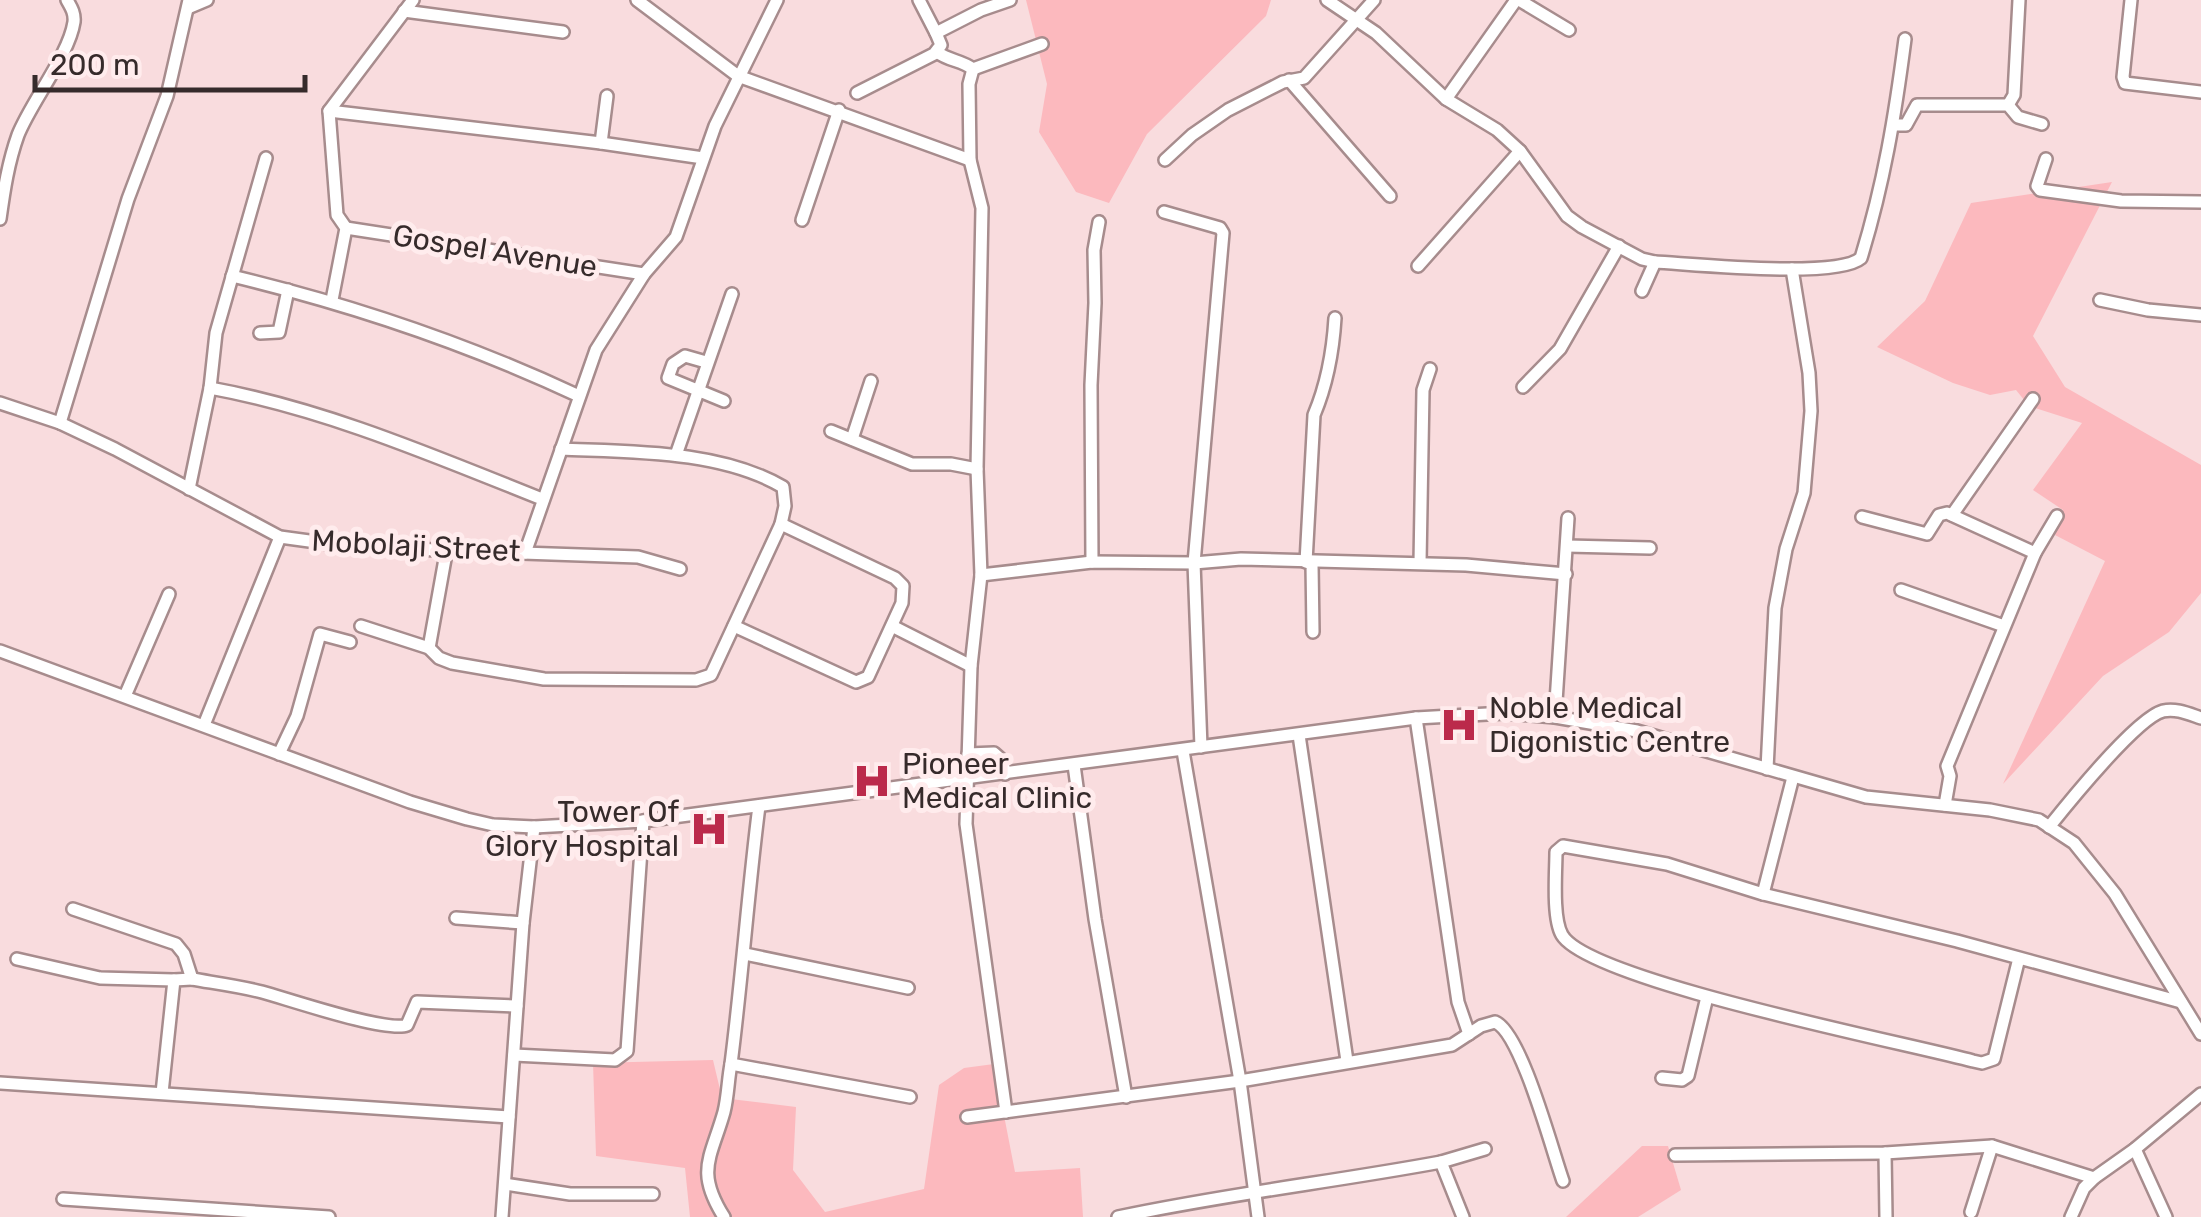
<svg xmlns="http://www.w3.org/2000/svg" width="2201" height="1217" viewBox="0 0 2201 1217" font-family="Rubik,sans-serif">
<rect width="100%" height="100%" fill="#f9dcde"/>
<g fill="#fcb9be">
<polygon points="1026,0 1271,0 1266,16 1147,134 1109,203 1076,192 1039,132 1047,84"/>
<polygon points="2112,182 2033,336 2065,387 2201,465 2201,593 2169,632 2103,676 2003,784 2105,561 2055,535 2063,510 2033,490 2082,423 2029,406 2016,390 1990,395 1953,383 1877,347 1925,301 1971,203"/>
<polygon points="713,1060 722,1098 796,1107 793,1170 825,1212 924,1189 939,1085 964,1068 994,1064 1015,1172 1080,1168 1083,1217 690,1217 685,1168 596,1156 593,1063"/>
<polygon points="1642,1146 1668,1146 1681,1190 1638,1217 1566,1217"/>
</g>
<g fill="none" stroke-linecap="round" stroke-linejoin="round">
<g stroke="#a78c8d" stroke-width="16">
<g id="minor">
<polyline points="637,0 738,76 970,160"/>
<polyline points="919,0 936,33"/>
<path d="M1327,0L1376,33L1446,99L1497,130L1520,151L1567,216L1582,227L1642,259L1655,262C1693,264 1837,279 1861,258C1884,183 1895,116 1905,39"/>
<polyline points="1519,0 1569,30"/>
<polyline points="2131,0 2123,77 2125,83 2201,92"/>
<polyline points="188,8 207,0"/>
<polyline points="404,11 563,32"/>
<path d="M937,52C949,61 961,60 973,69"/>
<polyline points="973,69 969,84 970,160 982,208 977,469 981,575 971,666 966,824 1006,1112"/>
<polyline points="973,69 1042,44"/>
<polyline points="1289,80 1390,196"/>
<polyline points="857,93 934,54 941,45 936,33 981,10 1010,0"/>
<polyline points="1446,99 1516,0"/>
<polyline points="2008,105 2014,95 2019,0"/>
<polyline points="329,111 601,143 703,158"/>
<polyline points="1895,125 1906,125 1917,105 2008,105 2018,117 2042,124"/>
<polyline points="601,143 607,96"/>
<polyline points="2046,159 2037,186 2040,190 2121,201 2201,202"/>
<polyline points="1165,160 1192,135 1228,110 1283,82 1304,78 1374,0"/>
<polyline points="1164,212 1220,228 1223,233 1194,563 1201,747"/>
<path d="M0,219C4,190 8,163 18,135C31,102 69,55 74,22C75,13 71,7 67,0"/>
<polyline points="802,220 839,110"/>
<polyline points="346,228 644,274"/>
<polyline points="1418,266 1520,151"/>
<path d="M232,276C353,305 466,343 579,396"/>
<polyline points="1642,291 1655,262"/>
<polyline points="332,300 346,228 337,215 329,111 413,0"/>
<polyline points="2100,300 2148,310 2201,315"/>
<polyline points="260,333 279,332 288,290"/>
<polyline points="706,362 685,356 673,364 668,378 724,401"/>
<polyline points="1523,387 1560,349 1619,246"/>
<path d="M210,388C325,409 434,456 542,499"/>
<polyline points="0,403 60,423 115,449 280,537 353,547 638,557 680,569"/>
<polyline points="60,423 128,199 167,96 189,0"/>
<polyline points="831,431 912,464 951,464 977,469"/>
<polyline points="852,439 871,381"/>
<polyline points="676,455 732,294"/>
<polyline points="189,489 210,388 216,333 266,158"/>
<polyline points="1952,515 2033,399"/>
<polyline points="1862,517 1927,534 1939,515 1947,513 2035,553"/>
<polyline points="1567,546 1650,548"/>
<polyline points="525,553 596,350 644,274 676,237 715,126 777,0"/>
<polyline points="1092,562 1091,385 1095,303 1094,250 1099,222"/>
<polyline points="1420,563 1423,390 1430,369"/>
<polyline points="981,575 1092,562 1194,563 1241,559 1466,565 1566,574"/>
<polyline points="1901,590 2004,626"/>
<path d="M361,626L429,648L439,658L452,663L544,679L696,680L711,675L781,524L785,506L783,487C720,450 631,452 561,449"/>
<polyline points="734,626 856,682 868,677 902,603 903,586 895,578 781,524"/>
<polyline points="892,626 971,666"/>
<path d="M1313,632L1312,564L1306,562L1314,415C1327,384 1333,351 1335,318"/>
<polyline points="429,648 447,548"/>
<polyline points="0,651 410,802 467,819 493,825 534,827 643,821 1416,718 1505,713 1555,717 1637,731 1866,797 1990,810 2039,820 2074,843 2115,894 2201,1034"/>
<polyline points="125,696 169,594"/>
<polyline points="1555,717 1568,518"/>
<polyline points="1416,718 1458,1002 1469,1034"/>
<polyline points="204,725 280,537"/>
<polyline points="1299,735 1347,1061"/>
<polyline points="1183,751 1240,1081 1258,1217"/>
<polyline points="279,754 297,716 320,634 350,642"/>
<polyline points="968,754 994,753 1003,761 1005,774"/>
<polyline points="1074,765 1095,919 1126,1097"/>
<polyline points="1767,769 1775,608 1786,549 1804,493 1811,411 1809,373 1792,269"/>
<polyline points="1945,805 1950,776 1947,766 2035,553 2057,516"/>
<path d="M759,806C748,892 742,978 731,1064L910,1097"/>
<path d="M2049,827C2069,802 2137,718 2163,711C2176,708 2189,714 2201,718"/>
<polyline points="1763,894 1793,777"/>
<path d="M73,909L176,944L184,954L192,979C215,983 239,986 262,992C288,999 387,1033 407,1025L417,1002L517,1006"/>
<polyline points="456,918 523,923"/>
<polyline points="745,954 908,988"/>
<path d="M2019,958L1994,1059L1982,1063L1973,1061C1907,1043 1589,981 1562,935C1552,918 1556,871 1556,852L1563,846L1667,864L1763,894L1957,941L2181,1002"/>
<polyline points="17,959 100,978 174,980"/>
<polyline points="514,1055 615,1060 627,1051 643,821"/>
<polyline points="1662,1078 1682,1080 1688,1076 1707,997"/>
<polyline points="0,1083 509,1117"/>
<polyline points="162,1093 174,980 192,979"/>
<path d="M967,1117L1240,1081L1452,1045L1481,1026L1495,1022C1521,1032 1552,1150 1563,1181"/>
<polyline points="2135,1149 2166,1217"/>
<polyline points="1885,1153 1886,1217"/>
<polyline points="1675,1155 1885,1153 1992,1146 2094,1178"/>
<polyline points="505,1184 570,1194 653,1194"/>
<polyline points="63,1199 329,1217"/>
<polyline points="1971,1212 1992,1146"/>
<polyline points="502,1217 523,923 534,827"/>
<path d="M724,1217C695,1171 711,1158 724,1112C728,1096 728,1079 731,1064"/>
<path d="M1118,1217C1225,1194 1333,1182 1441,1162"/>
<polyline points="1463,1217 1441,1162 1485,1149"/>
<polyline points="2071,1217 2084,1188 2094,1178 2135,1149 2201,1094"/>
</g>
</g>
<use href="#minor" stroke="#fff" stroke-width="11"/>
</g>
<defs>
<g id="hospital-bare" transform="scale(3)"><path d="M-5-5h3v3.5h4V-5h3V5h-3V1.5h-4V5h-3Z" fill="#bb2a4b" stroke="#ffeced" stroke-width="2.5" paint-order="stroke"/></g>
</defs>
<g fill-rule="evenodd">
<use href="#hospital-bare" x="1459" y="725"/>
<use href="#hospital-bare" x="872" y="781"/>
<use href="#hospital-bare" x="709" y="829"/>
</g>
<g text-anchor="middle" stroke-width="10" stroke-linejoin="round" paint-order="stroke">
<g font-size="30" fill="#362b2b" stroke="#ffeced">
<text transform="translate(495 251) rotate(9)" y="10">Gospel Avenue</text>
<text transform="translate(416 546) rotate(3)" y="10">Mobolaji Street</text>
</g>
<g font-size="30" fill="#362b2b" stroke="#ffeced" text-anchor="start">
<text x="1489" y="718">Noble Medical<tspan x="1489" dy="34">Digonistic Centre</tspan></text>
<text x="902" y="774">Pioneer<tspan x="902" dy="34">Medical Clinic</tspan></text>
<text x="679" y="822" text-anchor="end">Tower Of<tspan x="679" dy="34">Glory Hospital</tspan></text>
</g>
</g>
<path d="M35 75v15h270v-15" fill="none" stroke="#362b2b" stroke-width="5"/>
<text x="50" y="75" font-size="30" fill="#362b2b" stroke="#ffeced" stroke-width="8" paint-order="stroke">200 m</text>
</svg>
